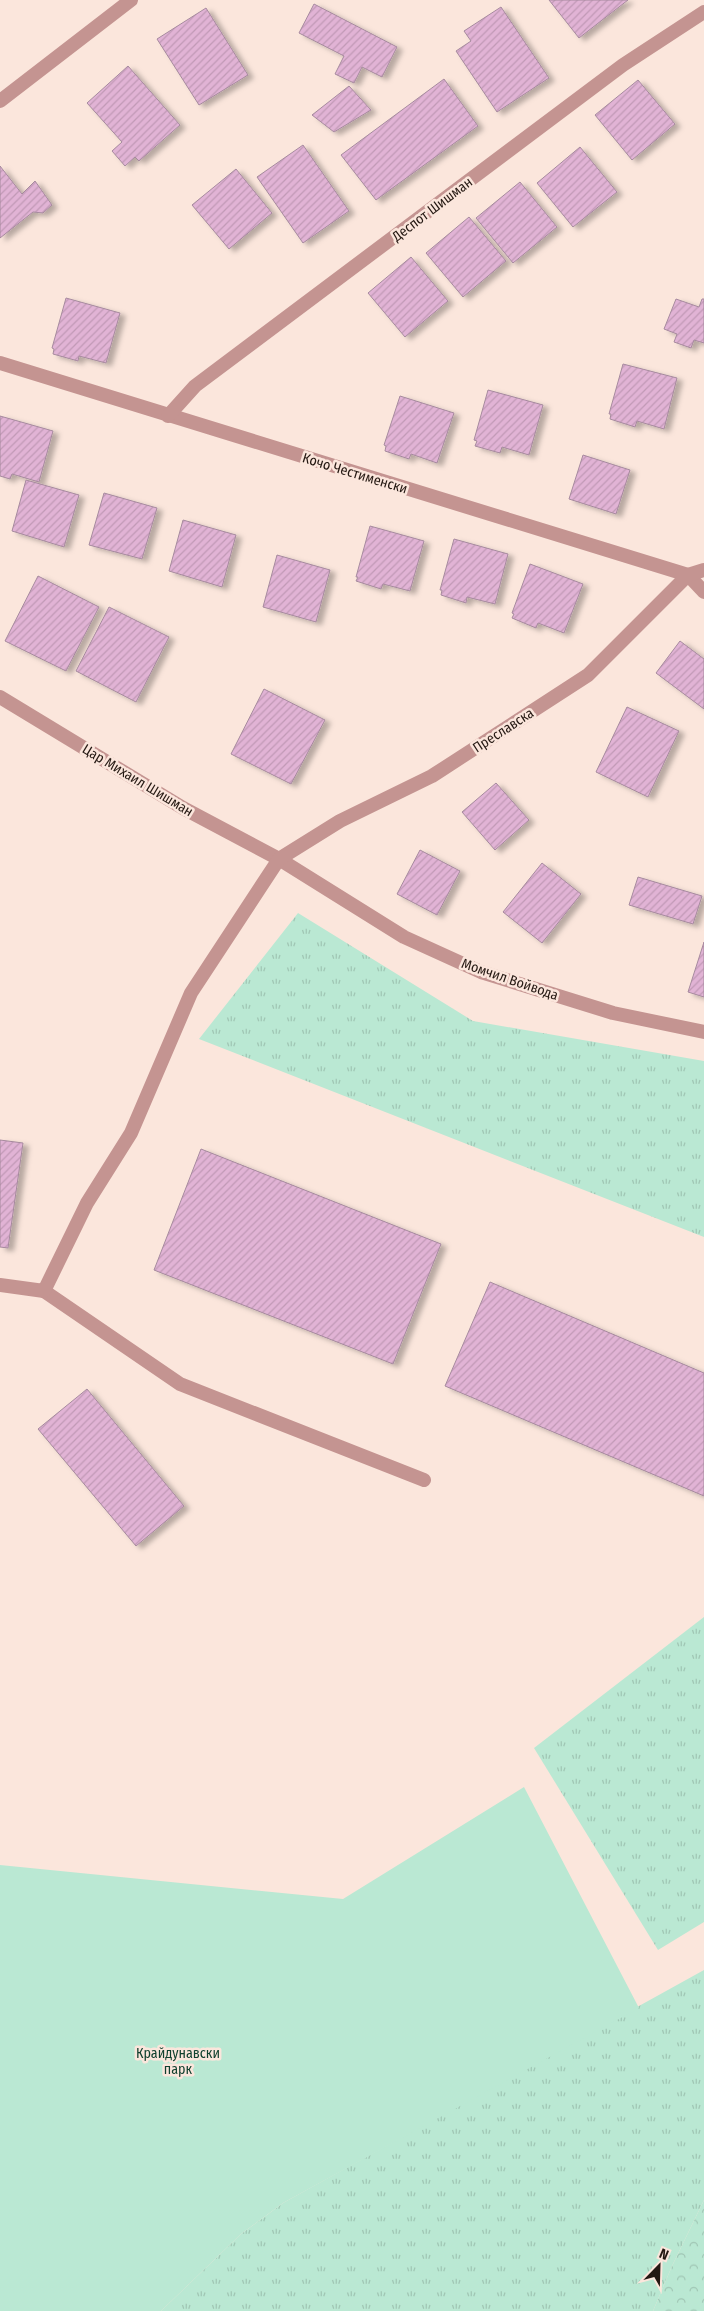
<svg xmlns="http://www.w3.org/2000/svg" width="704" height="2311" viewBox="0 0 704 2311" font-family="'Fira Sans Condensed',sans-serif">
<defs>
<pattern id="grass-tufts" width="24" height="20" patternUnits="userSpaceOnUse" patternTransform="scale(1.25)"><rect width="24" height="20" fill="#bae8d3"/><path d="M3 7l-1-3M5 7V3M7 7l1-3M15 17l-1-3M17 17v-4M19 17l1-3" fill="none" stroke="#a0c6b4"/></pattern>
<pattern id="forest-crowns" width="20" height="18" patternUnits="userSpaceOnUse" patternTransform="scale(1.25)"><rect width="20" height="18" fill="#bae8d3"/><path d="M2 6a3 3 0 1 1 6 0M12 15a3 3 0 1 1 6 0" fill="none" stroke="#a0c6b4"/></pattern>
<pattern id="building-hatch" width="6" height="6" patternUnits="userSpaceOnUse" patternTransform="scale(1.25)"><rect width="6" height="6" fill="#e1b3d5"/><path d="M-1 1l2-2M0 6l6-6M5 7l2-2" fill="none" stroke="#c199b6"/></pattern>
<filter id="shadow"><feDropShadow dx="5.5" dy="3" stdDeviation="2.5" flood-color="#0004"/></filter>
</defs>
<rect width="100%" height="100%" fill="#fbe6dc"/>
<g fill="url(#grass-tufts)">
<polygon points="298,913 473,1021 704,1061 704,1237 199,1039"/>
<polygon points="704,1617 704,1922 658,1950 534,1748"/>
<polygon points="704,1970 704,2200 672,2266 653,2311 161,2311 241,2234 283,2203"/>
</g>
<polygon fill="url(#forest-crowns)" points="704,2200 704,2311 653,2311 672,2266"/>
<polygon fill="#bae8d3" points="524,1787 639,2008 283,2203 241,2234 161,2311 0,2311 0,1865 343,1899"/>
<g fill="url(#building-hatch)" stroke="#a68a9e" filter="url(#shadow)">
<polygon points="549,0 628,0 579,38"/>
<polygon points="314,4 397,47 382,77 362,67 354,83 335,74 344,56 299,33"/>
<polygon points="501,7 549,78 497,112 456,51 471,41 464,31"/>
<polygon points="206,8 248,75 199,105 157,39"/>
<polygon points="128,66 180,125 139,161 135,157 125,166 112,151 122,142 87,103"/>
<polygon points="444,79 478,126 376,200 341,155"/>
<polygon points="638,80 675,124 632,160 595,115"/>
<polygon points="349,86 371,110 334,132 312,115"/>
<polygon points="303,145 349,211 303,243 257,177"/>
<polygon points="580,147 617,192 573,227 537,183"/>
<polygon points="0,166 22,194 35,181 52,205 43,213 33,212 0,238"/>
<polygon points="236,169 272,213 229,249 192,205"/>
<polygon points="520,182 557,227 513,263 476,218"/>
<polygon points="469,217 506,261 463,297 426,253"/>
<polygon points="411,257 448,301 405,337 368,293"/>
<polygon points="66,298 120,313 106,363 79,356 78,361 53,354 54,349 52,348"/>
<polygon points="676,299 699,307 702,299 704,299 704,343 694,340 691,348 674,342 677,334 664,329"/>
<polygon points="623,364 677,378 664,429 637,421 635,427 610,419 611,414 609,414"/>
<polygon points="488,390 543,405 529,455 502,447 500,453 475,446 477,441 474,440"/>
<polygon points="400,396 454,413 437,463 411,454 409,459 385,451 386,446 384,445"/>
<polygon points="0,416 53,431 39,482 12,474 10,479 0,476"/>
<polygon points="583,455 630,470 616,514 569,499"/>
<polygon points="26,480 79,495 64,547 12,531"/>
<polygon points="104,493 157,508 142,559 89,545"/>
<polygon points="183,520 236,535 222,587 169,571"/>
<polygon points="370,526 424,541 410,591 383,584 381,589 356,581 358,577 356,577"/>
<polygon points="454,539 508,554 495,604 467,597 466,603 441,595 442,590 440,590"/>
<polygon points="277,555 330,570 316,622 263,607"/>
<polygon points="530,564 583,584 564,633 538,623 536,628 512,618 514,614 512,613"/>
<polygon points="38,576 99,607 66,671 5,641"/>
<polygon points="109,607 169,637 136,702 76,671"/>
<polygon points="680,641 704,659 704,709 656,673"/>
<polygon points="264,689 325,720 291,784 231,754"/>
<polygon points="627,707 679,731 648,797 596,772"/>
<polygon points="496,783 529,820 495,850 462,812"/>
<polygon points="420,850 460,871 437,915 397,894"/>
<polygon points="542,863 581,894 542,943 503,912"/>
<polygon points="638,877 702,896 693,924 629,905"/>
<polygon points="704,942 704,997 688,992"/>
<polygon points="0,1140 23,1143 8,1248 0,1247"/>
<polygon points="201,1149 441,1244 393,1364 154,1270"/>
<polygon points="490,1282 704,1373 704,1496 445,1386"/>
<polygon points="87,1389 184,1506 136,1546 38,1429"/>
</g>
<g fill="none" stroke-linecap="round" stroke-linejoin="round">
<polyline stroke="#c49491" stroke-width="14" points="44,1291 180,1384 424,1480"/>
<g stroke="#c49491" stroke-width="14">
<polyline points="0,101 131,0"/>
<polyline points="0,363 688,575 704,592"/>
<polyline points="168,416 195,386 623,65 704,12"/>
<polyline points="0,697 183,808 279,859 404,937 481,972 613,1013 704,1032"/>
<polyline points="0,1285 44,1291 87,1203 131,1133 191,993 279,859 340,821 432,776 588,675 688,575 704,570"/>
</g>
</g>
<g text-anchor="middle" stroke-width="5" stroke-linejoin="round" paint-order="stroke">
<g font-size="14" fill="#241812" stroke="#fbe6dc">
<text transform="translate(432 209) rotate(-37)" y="5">Деспот Шишман</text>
<text transform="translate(355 473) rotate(17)" y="5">Кочо Честименски</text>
<text transform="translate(503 730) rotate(-33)" y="5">Преславска</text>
<text transform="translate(138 780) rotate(31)" y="5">Цар Михаил Шишман</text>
<text transform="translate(510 979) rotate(19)" y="5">Момчил Войвода</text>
</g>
<g font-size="14" fill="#10402e" stroke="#fbe6dc">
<text x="178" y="2058">Крайдунавски<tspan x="178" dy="16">парк</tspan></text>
</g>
</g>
<g transform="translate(659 2266) rotate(23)" stroke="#fbe6dc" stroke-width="4" paint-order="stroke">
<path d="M0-4L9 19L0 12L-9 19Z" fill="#241812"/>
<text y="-8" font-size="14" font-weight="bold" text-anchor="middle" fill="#241812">N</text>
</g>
</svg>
